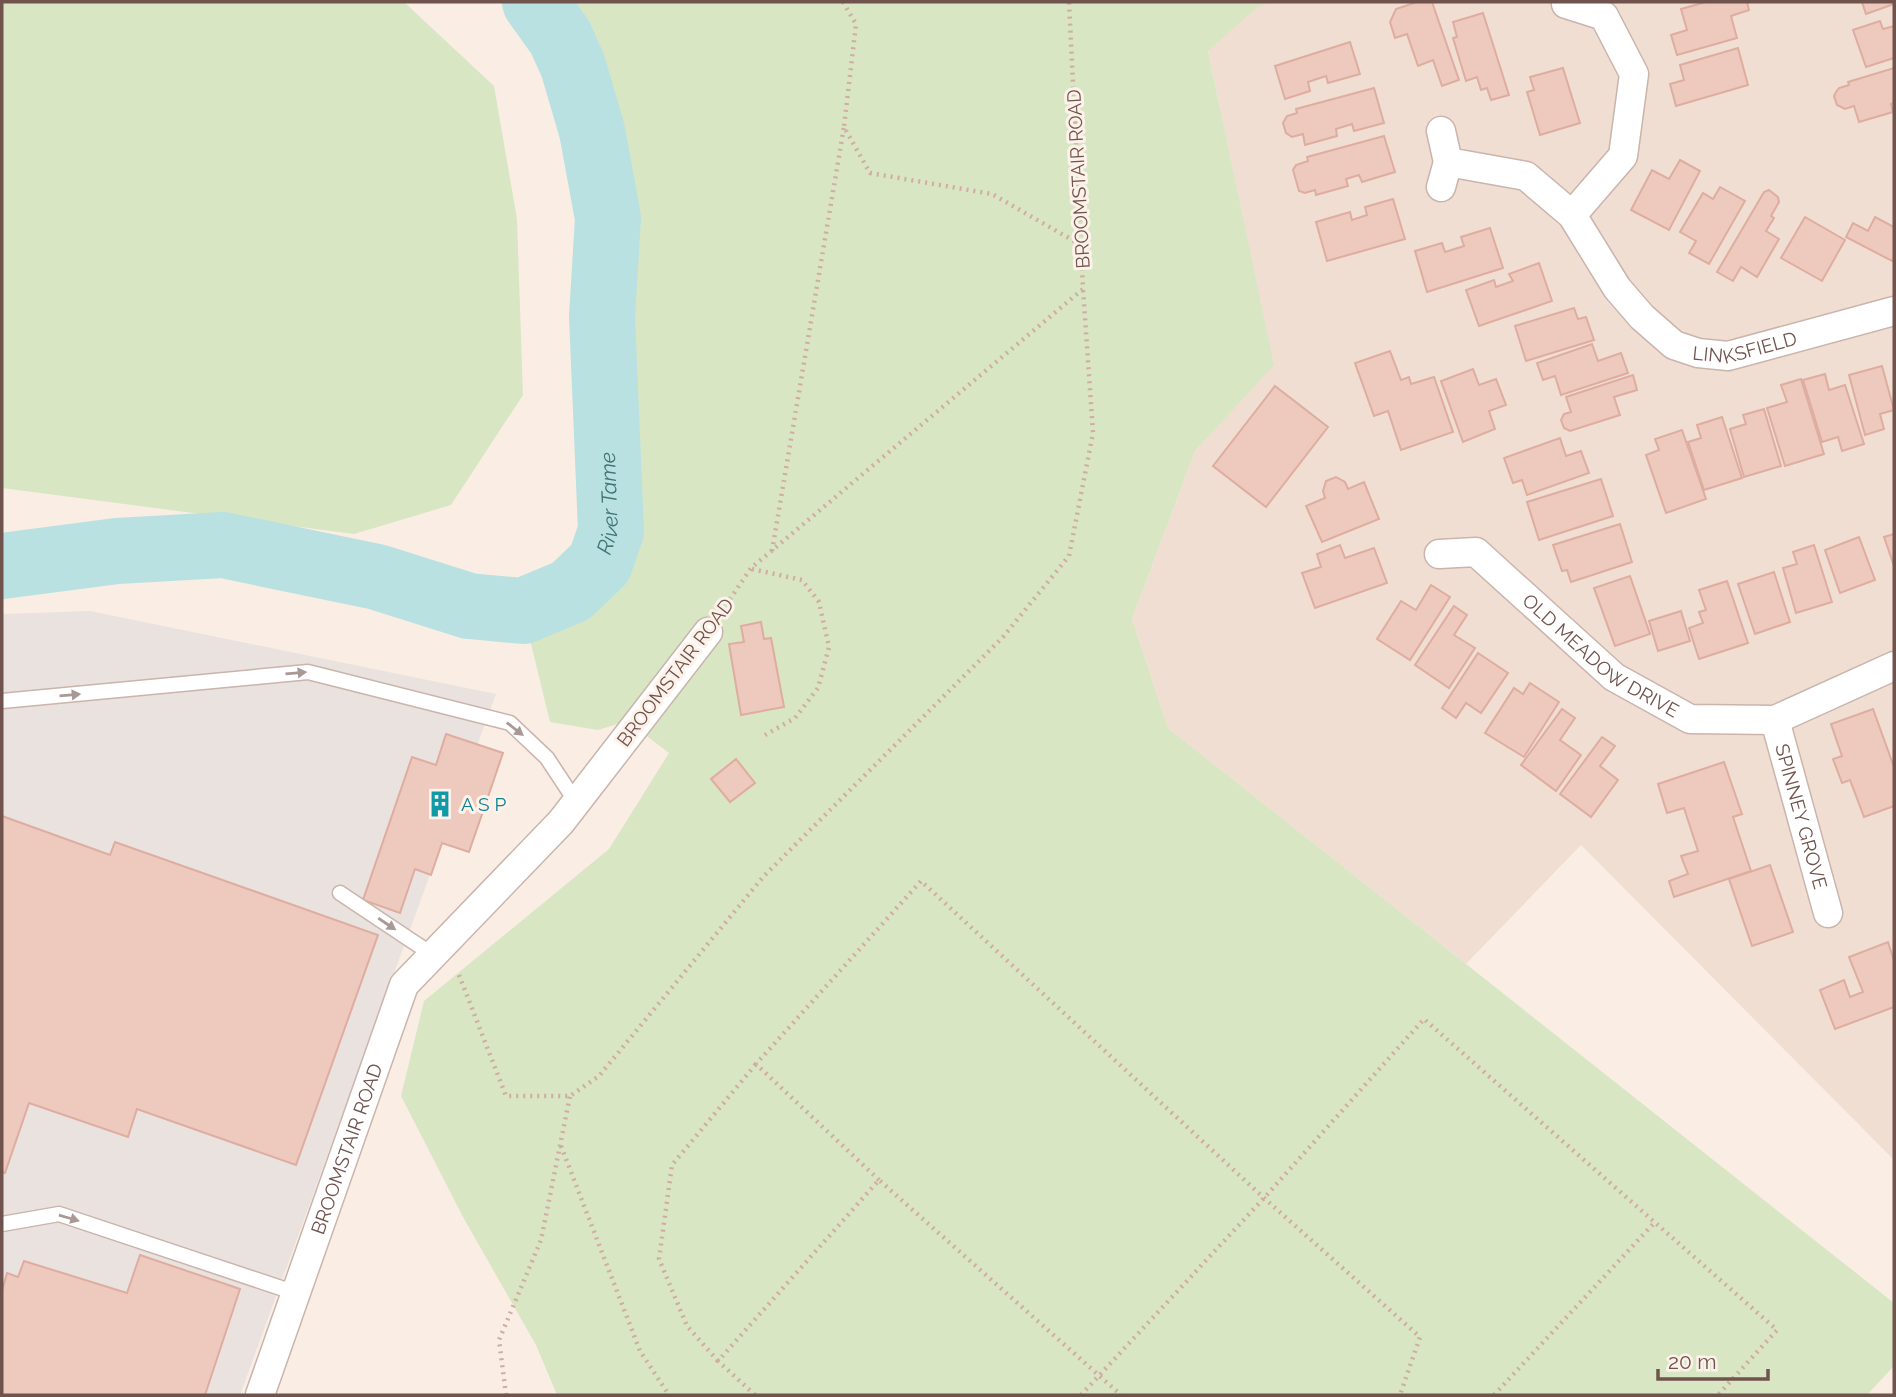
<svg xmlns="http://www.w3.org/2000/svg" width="1896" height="1397" viewBox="0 0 1896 1397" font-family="Raleway,sans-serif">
<rect width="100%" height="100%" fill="#faeee4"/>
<polygon fill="#f1ded3" points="1198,2 1894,2 1894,1160 1581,845 1466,964 1168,728 1132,619 1195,451 1273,365"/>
<polygon fill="#eae2de" points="90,611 496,694 240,1395 2,1395 2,614"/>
<g fill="#d8e6c4">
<polygon points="2,2 404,2 494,86 517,219 523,395 451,505 354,534 2,488"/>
<polygon points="535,2 1269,2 1255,9 1208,51 1274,365 1195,451 1132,619 1168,728 1894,1303 1894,1366 1867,1395 557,1395 536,1345 463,1217 401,1096 424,1001 609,849 669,753 627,721 598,730 550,722 523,611 571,591 600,563 611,531 602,316 608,218 592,131 573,66 560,37"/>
</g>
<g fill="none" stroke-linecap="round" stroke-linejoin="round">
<path stroke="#bae1e1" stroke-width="66" id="s1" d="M2,566L117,551L223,545L377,577L469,606L523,611L571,591L600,563L611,531L602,316L608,218L592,131L573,66L560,37L535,2"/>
</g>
<g fill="#edc9be" stroke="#deada0" stroke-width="2">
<polygon points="1417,2 1432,2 1459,80 1442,86 1433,60 1418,66 1407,34 1395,38 1390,22 1396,9"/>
<polygon points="1706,2 1747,2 1749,10 1731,16 1737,38 1677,55 1671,35 1687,30 1681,9"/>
<polygon points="1862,2 1894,2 1894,4 1866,14"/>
<polygon points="1483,13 1509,95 1491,100 1487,88 1481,90 1477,77 1466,81 1453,38 1457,37 1453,22"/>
<polygon points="1880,21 1883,29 1894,26 1894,58 1866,67 1853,30"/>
<polygon points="1350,42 1360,74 1328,83 1326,76 1308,82 1310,91 1285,99 1275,66"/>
<polygon points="1738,48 1748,85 1676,106 1670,84 1684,80 1680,65"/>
<polygon points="1563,68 1580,123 1540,135 1527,92 1534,90 1530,77"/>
<polygon points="1894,68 1894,103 1891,104 1893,112 1859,122 1854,106 1845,109 1837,105 1834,96 1836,92 1839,88 1849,85 1848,82"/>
<polygon points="1374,88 1384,123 1354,131 1352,124 1336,129 1337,136 1305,145 1303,134 1292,137 1286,133 1283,123 1287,116 1297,113 1296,109"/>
<polygon points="1384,136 1395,172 1362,182 1359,175 1346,179 1348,186 1316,195 1315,190 1305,193 1299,191 1293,170 1296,165 1308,161 1307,157"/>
<polygon points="1680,160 1700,171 1669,230 1631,210 1652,170 1669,179"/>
<polygon points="1720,187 1745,201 1709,264 1689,253 1696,241 1680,232 1703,193 1713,199"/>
<polygon points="1769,190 1778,197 1779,202 1771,216 1774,218 1766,231 1779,239 1757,277 1741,267 1733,281 1717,272 1764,192"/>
<polygon points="1393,199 1405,239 1327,261 1316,222 1350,212 1352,220 1367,215 1365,207"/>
<polygon points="1805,217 1845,240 1822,281 1781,258"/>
<polygon points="1875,217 1894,227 1894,257 1892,261 1846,237 1853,223 1868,231"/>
<polygon points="1490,228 1503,268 1427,292 1415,251 1442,243 1445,252 1464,246 1461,237"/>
<polygon points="1539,263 1552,301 1479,326 1466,290 1494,280 1496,287 1513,281 1509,274"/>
<polygon points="1574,308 1578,319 1586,317 1594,340 1526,361 1515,326"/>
<polygon points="1592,344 1598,361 1621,353 1628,373 1561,395 1555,376 1543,380 1537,363"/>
<polygon points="1390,351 1401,380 1409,377 1411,384 1434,377 1453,432 1401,450 1388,411 1374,416 1355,363"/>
<polygon points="1882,366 1894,410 1880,414 1884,429 1865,435 1849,375"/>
<polygon points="1473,369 1479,385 1496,379 1506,405 1489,411 1495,429 1463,442 1441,381"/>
<polygon points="1825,374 1829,390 1845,385 1864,444 1842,451 1838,437 1822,442 1803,380"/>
<polygon points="1633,375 1637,390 1614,397 1620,415 1570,431 1564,428 1561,420 1564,414 1571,412 1566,397"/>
<polygon points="1801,379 1824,454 1785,466 1767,408 1787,402 1781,385"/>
<polygon points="1275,386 1328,427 1266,507 1213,466"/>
<polygon points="1764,409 1781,466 1744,477 1730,429 1746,424 1743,415"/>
<polygon points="1722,417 1742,478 1704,490 1688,442 1701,438 1697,425"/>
<polygon points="1682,430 1706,499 1666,513 1646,455 1659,450 1655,439"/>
<polygon points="1560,438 1566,456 1581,451 1589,473 1527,495 1522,480 1513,483 1504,458"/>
<polygon points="1336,477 1345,482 1348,489 1364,482 1379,519 1322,542 1306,506 1325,498 1323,491 1326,481"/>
<polygon points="1601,479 1613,516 1539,540 1527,502"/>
<polygon points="1620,524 1632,562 1571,582 1567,570 1562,571 1553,545"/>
<polygon points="1894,534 1894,566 1884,537"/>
<polygon points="1859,537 1875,580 1840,593 1825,550"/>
<polygon points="1340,545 1345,558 1374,548 1387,583 1315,608 1302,573 1321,567 1317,554"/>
<polygon points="1814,545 1832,602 1796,613 1783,568 1797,564 1793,552"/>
<polygon points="1774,572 1790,622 1755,634 1738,584"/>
<polygon points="1630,576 1650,634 1615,646 1594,588"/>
<polygon points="1727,581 1748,643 1699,659 1689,628 1703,623 1699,612 1706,610 1699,590"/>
<polygon points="1431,585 1450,597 1410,660 1377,639 1401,601 1416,610"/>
<polygon points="1454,606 1467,615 1454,635 1475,648 1449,688 1415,665"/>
<polygon points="1681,611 1690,641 1658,651 1649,621"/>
<polygon points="761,622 764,639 771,638 784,707 741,715 729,644 744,642 741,626"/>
<polygon points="1478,653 1508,673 1481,713 1466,703 1456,718 1442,708"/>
<polygon points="1530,683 1559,702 1524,757 1485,733 1514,688 1523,694"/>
<polygon points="1562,709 1575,718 1560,740 1581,755 1556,791 1521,765"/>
<polygon points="1873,709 1894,767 1894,806 1864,817 1850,780 1842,783 1833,759 1842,756 1831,724"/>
<polygon points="446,734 503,753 469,852 442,843 431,875 415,869 400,913 363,900 412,757 436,765"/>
<polygon points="1602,737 1615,746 1600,766 1618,780 1591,817 1560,794"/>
<polygon points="736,759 755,783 730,802 711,779"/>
<polygon points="1724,762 1742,814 1733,817 1751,871 1674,897 1669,881 1688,874 1681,856 1698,851 1684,808 1667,813 1658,784"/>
<polygon points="2,816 110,855 115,842 378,935 296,1165 137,1109 128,1137 29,1103 5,1173 2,1172"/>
<polygon points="1770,865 1793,932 1752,946 1729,879"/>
<polygon points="1888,942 1894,961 1894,1007 1835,1029 1820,990 1844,980 1850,997 1863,992 1849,957"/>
<polygon points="140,1255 240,1289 205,1395 2,1395 2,1291 7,1273 18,1277 24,1261 127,1293"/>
</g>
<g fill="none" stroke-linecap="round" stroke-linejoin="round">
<g stroke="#cab4ab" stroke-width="17">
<g id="service">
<polyline points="2,701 308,672 510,723 547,758 576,802"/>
<polyline points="340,893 433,955"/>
<polyline points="2,1224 59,1214 296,1293"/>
</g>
</g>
<g stroke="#cab4ab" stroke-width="31">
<g id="minor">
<polyline points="1566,4 1604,16 1634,74 1623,156 1572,215"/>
<path id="s2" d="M1441,131L1448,162L1526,176L1572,215L1617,288L1642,317L1674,345L1698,353L1728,356L1894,311"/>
<polyline points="1441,187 1448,162"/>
<path id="s3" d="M1439,554L1476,552L1614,677L1690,719L1775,720L1894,666"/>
<path id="s4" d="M1775,720L1828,913"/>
<path id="s5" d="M260,1395L404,985L561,822L708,632"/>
</g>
</g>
<g stroke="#d1aca2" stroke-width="4.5" stroke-dasharray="2 5" stroke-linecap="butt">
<polyline points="843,2 856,24 844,127 870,173 992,194 1081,245"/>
<polyline points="772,551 844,127"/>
<polyline points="752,569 802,580 819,602 829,647 818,688 795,718 765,735"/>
<polyline points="726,605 751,568 1083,289 1069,2"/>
<polyline points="459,975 506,1096 570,1096 599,1076 763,877 1003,637 1069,556 1093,433 1083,289"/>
<polyline points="561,1146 640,1351 669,1395"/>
<polyline points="879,1180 756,1064 921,881 1264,1198 1420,1337 1400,1395"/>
<polyline points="718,1361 687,1326 659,1259 672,1165 756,1064"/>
<polyline points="506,1395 499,1340 541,1240 570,1096"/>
<polyline points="755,1395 718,1361 879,1180 1121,1395"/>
<polyline points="1081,1395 1264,1198 1424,1019 1777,1330 1718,1395"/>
<polyline points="1494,1395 1655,1222"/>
</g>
<use href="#service" stroke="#fff" stroke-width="14"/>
<use href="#minor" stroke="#fff" stroke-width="28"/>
</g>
<defs><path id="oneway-solid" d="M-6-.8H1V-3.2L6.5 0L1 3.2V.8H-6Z" transform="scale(1.75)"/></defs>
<g fill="#a99894">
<use href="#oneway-solid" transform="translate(296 673) rotate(-5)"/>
<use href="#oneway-solid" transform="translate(70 695) rotate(-5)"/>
<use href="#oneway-solid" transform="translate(515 729) rotate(38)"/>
<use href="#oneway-solid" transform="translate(387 924) rotate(34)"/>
<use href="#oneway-solid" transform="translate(69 1218) rotate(16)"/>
</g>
<defs>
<g id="building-bare" transform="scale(2.1)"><path d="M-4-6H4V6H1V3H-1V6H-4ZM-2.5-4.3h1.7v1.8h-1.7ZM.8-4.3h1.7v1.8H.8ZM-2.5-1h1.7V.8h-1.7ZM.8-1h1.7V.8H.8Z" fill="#0f9aa8" stroke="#fdf2ea" stroke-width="2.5" paint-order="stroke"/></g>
</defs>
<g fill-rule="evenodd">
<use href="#building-bare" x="440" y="804"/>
</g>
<g text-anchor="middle" stroke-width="6" stroke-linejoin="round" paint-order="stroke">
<g font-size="19" fill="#70534c" stroke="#fdf2ea">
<text transform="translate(1078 179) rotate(-93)" y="7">BROOMSTAIR ROAD</text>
<text dy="7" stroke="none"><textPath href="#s2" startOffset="411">LINKSFIELD</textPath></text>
<text dy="7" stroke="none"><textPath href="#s3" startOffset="200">OLD MEADOW DRIVE</textPath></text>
<text transform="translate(675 672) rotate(-53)" y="7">BROOMSTAIR ROAD</text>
<text dy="7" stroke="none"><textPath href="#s4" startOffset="100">SPINNEY GROVE</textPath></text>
<text dy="7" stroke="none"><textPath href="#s5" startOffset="261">BROOMSTAIR ROAD</textPath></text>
</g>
<g font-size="19" fill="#0d838f" stroke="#fdf2ea" text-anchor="start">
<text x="461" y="811">A S P</text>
</g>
<g font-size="21" font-style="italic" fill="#427474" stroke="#fdf2ea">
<text dy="7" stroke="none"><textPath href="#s1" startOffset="684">River Tame</textPath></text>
</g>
</g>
<rect width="1896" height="1397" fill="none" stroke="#70534c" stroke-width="7"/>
<path d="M1658 1369v10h110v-10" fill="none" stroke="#70534c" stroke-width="3.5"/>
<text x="1668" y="1369" font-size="21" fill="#70534c" stroke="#fdf2ea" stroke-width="5" paint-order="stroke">20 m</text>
</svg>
